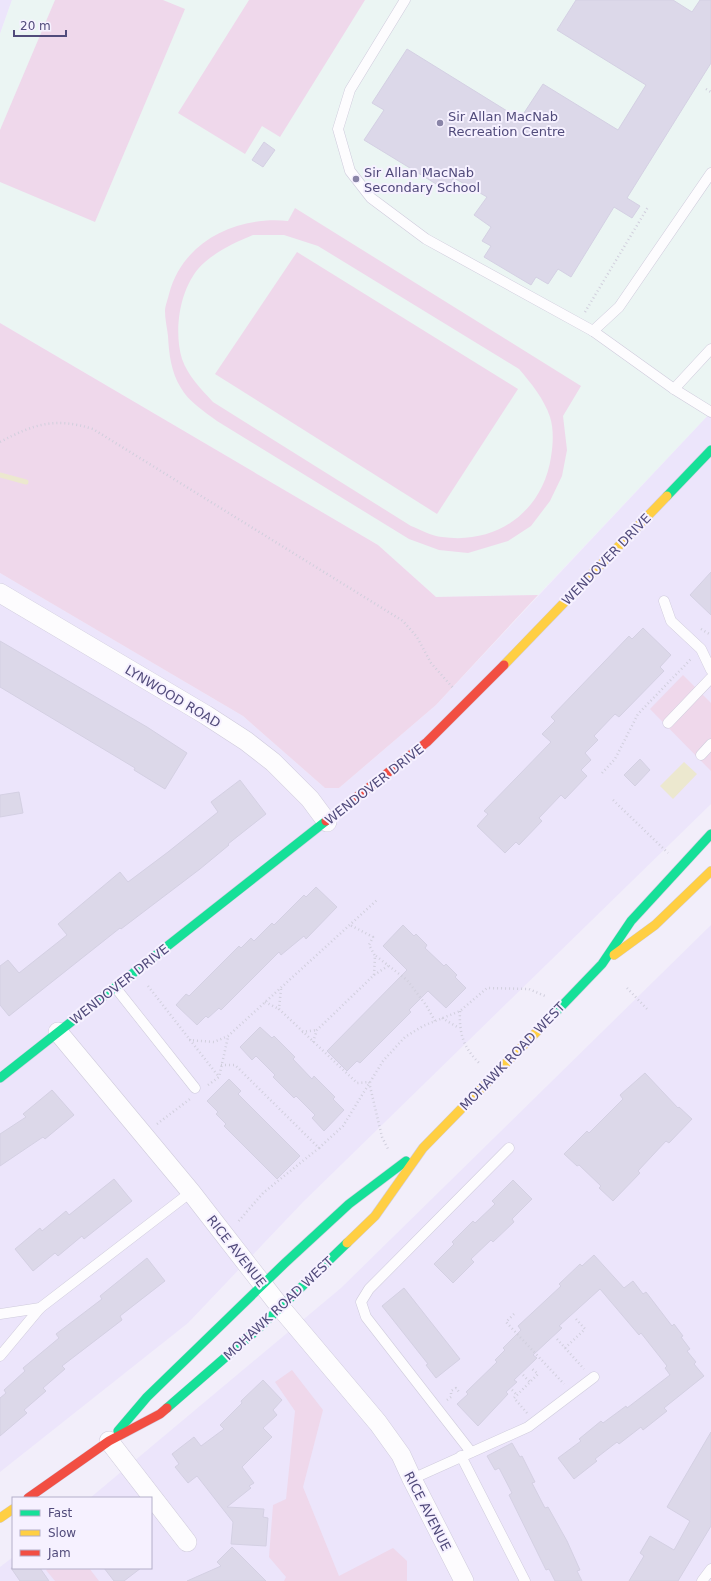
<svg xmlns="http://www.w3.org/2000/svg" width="711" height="1581" viewBox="0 0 711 1581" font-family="'DejaVu Sans',sans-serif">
<rect width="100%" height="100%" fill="#f2eefa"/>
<g fill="#ece5fb">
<polygon points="0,0 12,0 0,34"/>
<polygon points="711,412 711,804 303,1202 188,1323 0,1472 0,573 243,716 325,788 339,788 436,705"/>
<polygon points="711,925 711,1581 0,1581 0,1567 13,1557 13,1568 151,1568 151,1498 90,1498 341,1288"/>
</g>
<polygon fill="#ebf5f3" points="12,0 711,0 711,412 538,595 436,597 378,545 0,323 0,34"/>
<g fill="#efd8eb" fill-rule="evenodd">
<polygon points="55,0 163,0 185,9 95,222 0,182 0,130"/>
<polygon points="249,0 365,0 280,137 262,126 245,154 178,113"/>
<path d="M295,208L581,386L563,416L567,450L562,476L550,501L531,526L508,541L468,553L439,550L409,539L217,421C205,412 188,401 181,388C171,372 169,354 168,336C167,328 165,319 165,311C165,306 168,299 169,294C183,241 236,216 288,221ZM253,235H284L318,246L519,369C531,383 544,399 550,417C554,429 553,445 551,457C543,511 497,545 442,537C432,536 421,530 411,526L213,402C201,389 188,376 182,359C173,330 180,283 205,262C219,250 236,242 253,235Z"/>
<polygon points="297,252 518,389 437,514 215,374"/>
<polygon points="0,323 378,545 436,597 538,595 436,705 339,788 325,788 243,716 0,573"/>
<polygon points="683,675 711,703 711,771 650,709"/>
<polygon points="292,1370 323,1410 303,1487 339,1576 393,1548 407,1561 407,1581 284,1581 286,1577 269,1557 273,1505 286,1499 295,1411 275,1382"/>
<polygon points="48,1568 89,1568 99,1581 55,1581 46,1570"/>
</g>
<polygon fill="#ece8cf" points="684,762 697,774 673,799 660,786"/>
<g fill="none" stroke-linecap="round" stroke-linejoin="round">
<polyline stroke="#ece8cf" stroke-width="5" points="0,475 26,482"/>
</g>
<g fill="#dcd8e9" stroke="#d4d0e3">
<polygon points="576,0 673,0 692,12 700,0 711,0 711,63 627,198 640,206 632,218 614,207 571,277 558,269 548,284 536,277 531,285 484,257 491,246 482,241 491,227 474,215 487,197 454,178 446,190 364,140 384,110 372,103 407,49 520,119 543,84 618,130 646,85 557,30"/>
<polygon points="264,142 275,150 263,167 252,160"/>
<polygon points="711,572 711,615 690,595"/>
<polygon points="643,628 671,655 660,667 664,671 619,717 615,714 594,736 598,740 585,753 591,760 581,770 587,776 565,799 561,795 539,818 542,821 519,845 516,842 505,853 477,826 488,814 484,811 551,742 542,734 555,721 551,717 629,636 632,639"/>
<polygon points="0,641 147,727 187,753 165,789 134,770 135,768 0,687"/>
<polygon points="640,759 650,770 635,786 624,775"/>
<polygon points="240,780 266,814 228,844 229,845 200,869 121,929 120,928 9,1016 0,1005 0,966 8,960 19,973 67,935 58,924 120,872 128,882 168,852 218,812 211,802"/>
<polygon points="19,792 23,813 0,817 0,795"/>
<polygon points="316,887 337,907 306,939 304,936 281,955 279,952 221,1010 219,1008 208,1018 206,1016 197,1025 176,1005 186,994 189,996 239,946 241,948 251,938 254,941 272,923 274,925 304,895 306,897"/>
<polygon points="403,925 414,936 416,934 427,945 425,948 444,966 446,964 457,975 455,977 466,988 446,1008 428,991 409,1010 411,1012 360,1063 357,1061 347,1071 327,1051 407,970 383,946"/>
<polygon points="260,1027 272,1038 274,1036 295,1057 293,1059 312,1079 314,1076 335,1097 333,1099 344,1110 324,1131 312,1118 315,1115 296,1096 294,1098 273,1077 275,1075 256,1056 252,1060 240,1047"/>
<polygon points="645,1073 678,1108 679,1107 692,1119 669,1143 666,1141 638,1171 640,1173 613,1201 599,1188 601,1186 579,1165 577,1166 564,1154 587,1131 589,1133 623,1099 620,1095"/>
<polygon points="229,1079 241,1091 238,1094 300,1156 277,1179 224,1126 226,1124 216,1114 218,1112 207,1101"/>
<polygon points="52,1090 74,1115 45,1139 43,1137 0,1166 0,1134 26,1117 23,1114"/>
<polygon points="114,1179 132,1201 84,1239 82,1236 58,1256 55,1253 33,1271 15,1249 40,1228 42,1231 66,1211 69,1215"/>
<polygon points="513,1180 532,1199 512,1219 514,1222 493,1242 491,1240 471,1259 474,1262 453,1283 434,1264 454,1244 452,1242 473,1221 475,1223 495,1204 492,1201"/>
<polygon points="594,1255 624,1288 633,1281 643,1294 646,1292 672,1326 674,1324 683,1336 681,1337 690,1349 687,1351 696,1362 694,1364 704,1376 664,1408 667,1411 643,1430 641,1427 619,1444 617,1442 595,1459 597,1461 574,1479 558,1458 581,1441 579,1439 601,1421 603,1423 626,1406 627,1408 670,1375 665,1368 667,1366 641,1333 639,1335 600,1289 559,1326 562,1328 533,1355 537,1358 514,1380 517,1382 506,1392 508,1394 478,1426 457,1404 468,1394 466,1392 497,1362 495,1360 505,1350 503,1348 521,1330 518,1326 561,1286 559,1284 580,1264 582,1266"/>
<polygon points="147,1258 165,1281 120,1316 122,1320 62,1366 65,1369 43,1388 46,1391 24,1410 27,1413 0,1436 0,1398 6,1393 4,1390 25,1371 23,1368 59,1338 56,1334 102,1299 100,1296"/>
<polygon points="404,1288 460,1359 436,1378 426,1365 428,1364 382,1306"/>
<polygon points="263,1380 282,1400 273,1410 277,1415 263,1428 272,1437 242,1467 254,1483 249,1486 251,1488 227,1507 264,1509 263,1517 268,1518 266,1546 231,1544 233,1522 197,1476 188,1483 175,1467 179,1464 172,1454 194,1437 201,1446 224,1429 220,1425 242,1403 241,1401"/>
<polygon points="711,1432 711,1526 678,1581 629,1581 644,1556 640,1553 650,1536 674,1550 690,1521 667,1507"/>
<polygon points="512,1443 520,1457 522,1456 535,1482 532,1483 545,1508 548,1507 567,1541 580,1570 577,1571 582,1581 555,1581 549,1569 546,1570 509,1495 512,1493 499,1468 495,1470 487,1456"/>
<polygon points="232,1547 266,1581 187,1581 221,1566 217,1562"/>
<polygon points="11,1568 40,1568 49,1581 20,1581"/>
<polygon points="104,1568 141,1568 124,1581 114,1581"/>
</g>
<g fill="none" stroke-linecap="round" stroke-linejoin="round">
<g stroke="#cfcbdc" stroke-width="11">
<g id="lane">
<polyline points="405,0 350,90 338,129 350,171 371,198 426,239 593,331 674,389 711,412"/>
<polyline points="593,331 619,307 711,173"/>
<polyline points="674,389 711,349"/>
<polyline points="664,601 671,621 701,649 711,670"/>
<polyline points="668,723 711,678"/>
<polyline points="701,755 711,744"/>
<polyline points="115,987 195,1088"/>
<polyline points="0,1314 40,1308 191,1192"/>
<polyline points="0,1356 40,1308"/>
<polyline points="471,1452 366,1317 361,1302 369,1289 509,1148"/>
<polyline points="461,1456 525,1581"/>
<polyline points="412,1479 528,1427 594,1377"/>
<polyline points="702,1581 711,1569"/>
</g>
</g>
<g stroke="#cfcbdc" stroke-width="20">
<g id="street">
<polyline points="0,593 206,715 246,741 273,762 310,799 327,822"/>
<polyline points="58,1032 191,1192 281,1308 378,1423 401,1455 412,1479 464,1581"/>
<polyline points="109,1441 187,1542"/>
</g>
</g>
<g stroke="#d0ccde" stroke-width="10">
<g id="fast">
<polyline points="667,496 711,450"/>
<polyline points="554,1014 602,964 631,921 711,834"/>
<polyline points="0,1078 326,821"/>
<polyline points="167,1408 258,1329 347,1243"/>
<polyline points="118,1431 147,1397 285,1263 349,1204 406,1161"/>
</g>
</g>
<g stroke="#d0ccde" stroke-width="10">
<g id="slow">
<polyline points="504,665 667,496"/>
<polyline points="614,955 655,925 711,871"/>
<polyline points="347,1243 375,1216 423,1148 554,1014"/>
<polyline points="0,1518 13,1509"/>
</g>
</g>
<g stroke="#d0ccde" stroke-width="10">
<g id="jam">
<polyline points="326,821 427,742 504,665"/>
<polyline points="28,1498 109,1441 160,1414 167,1408"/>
</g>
</g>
<g stroke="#d1cfdd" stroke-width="2.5" stroke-dasharray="1 3" stroke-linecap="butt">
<polyline points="706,89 711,92"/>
<polyline points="585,312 648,207"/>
<path d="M0,442C34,424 55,417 93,429L403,621L417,637L431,663L454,689"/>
<polyline points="701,629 711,635"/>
<polyline points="602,773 615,759 638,714 691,659"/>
<polyline points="613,800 668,853"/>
<polyline points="376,956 407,980 426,1005 435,1021"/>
<polyline points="374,975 388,966"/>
<polyline points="148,986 219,1077"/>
<polyline points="627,988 648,1010"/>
<polyline points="281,989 279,1009 357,1083 369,1082 382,1137 389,1151"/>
<polyline points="265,1002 279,1009"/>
<path d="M460,1011C459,1033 463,1047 479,1063"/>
<polyline points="442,1018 459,1028"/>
<polyline points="302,1032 317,1030"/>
<polyline points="189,1040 214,1042 228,1036 377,900"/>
<polyline points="313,1042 317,1030 374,975 375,956 369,945 373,937 350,925"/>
<polyline points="221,1065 235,1065 319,1148 263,1193 237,1223"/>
<polyline points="208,1085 219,1077 228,1037"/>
<polyline points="157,1124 190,1099"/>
<polyline points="319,1148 343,1126 383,1061 405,1037 423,1026 460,1011 487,988 529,989 545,996"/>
<polyline points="514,1314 506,1322 564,1384"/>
<polyline points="557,1339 584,1369"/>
<polyline points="565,1348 585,1329 576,1319"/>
<polyline points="523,1375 530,1382"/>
<polyline points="512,1390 517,1395"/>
<polyline points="447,1400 451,1397 451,1391 456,1388 459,1392"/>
<polyline points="527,1413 514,1398 538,1374 531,1368"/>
</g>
<use href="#lane" stroke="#fdfcfe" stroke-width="10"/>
<use href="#street" stroke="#fdfcfe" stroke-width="19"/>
<use href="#fast" stroke="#16e098" stroke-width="9"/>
<use href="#slow" stroke="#ffcf43" stroke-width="9"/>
<use href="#jam" stroke="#f24e42" stroke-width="9"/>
</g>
<g fill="#8984a7" stroke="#f6f1ff" stroke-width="1.5">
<circle cx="440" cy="123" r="4"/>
<circle cx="356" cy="179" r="4"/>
</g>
<g text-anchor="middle" stroke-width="4" stroke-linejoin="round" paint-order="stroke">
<g font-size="13" fill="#514b7b" stroke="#f6f1ff" text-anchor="start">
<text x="448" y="121">Sir Allan MacNab<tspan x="448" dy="15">Recreation Centre</tspan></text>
<text x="364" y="177">Sir Allan MacNab<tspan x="364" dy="15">Secondary School</tspan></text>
</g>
<g font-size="13" fill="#514b7b" stroke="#f6f1ff">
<text transform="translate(606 559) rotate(-46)" y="5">WENDOVER DRIVE</text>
<text transform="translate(173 696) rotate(31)" y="5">LYNWOOD ROAD</text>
<text transform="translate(374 784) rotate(-38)" y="5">WENDOVER DRIVE</text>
<text transform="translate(119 984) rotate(-38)" y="5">WENDOVER DRIVE</text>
<text transform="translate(512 1056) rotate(-46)" y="5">MOHAWK ROAD WEST</text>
<text transform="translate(237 1251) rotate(52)" y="5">RICE AVENUE</text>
<text transform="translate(278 1308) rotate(-43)" y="5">MOHAWK ROAD WEST</text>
<text transform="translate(428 1511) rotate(63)" y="5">RICE AVENUE</text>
</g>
</g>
<rect x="12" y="1497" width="140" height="72" fill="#f6f1ff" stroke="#b4afca"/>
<rect x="20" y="1510" width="20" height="6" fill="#16e098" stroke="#b4afca"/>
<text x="48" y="1517" font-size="12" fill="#514b7b">Fast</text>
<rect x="20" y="1530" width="20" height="6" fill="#ffcf43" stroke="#b4afca"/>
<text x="48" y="1537" font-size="12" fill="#514b7b">Slow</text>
<rect x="20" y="1550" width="20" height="6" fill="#f24e42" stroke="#b4afca"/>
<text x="48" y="1557" font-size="12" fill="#514b7b">Jam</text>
<path d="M14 30v6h52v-6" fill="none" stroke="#514b7b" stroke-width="2"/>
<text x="20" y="30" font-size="12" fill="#514b7b" stroke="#f6f1ff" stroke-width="3" paint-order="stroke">20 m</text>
</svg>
